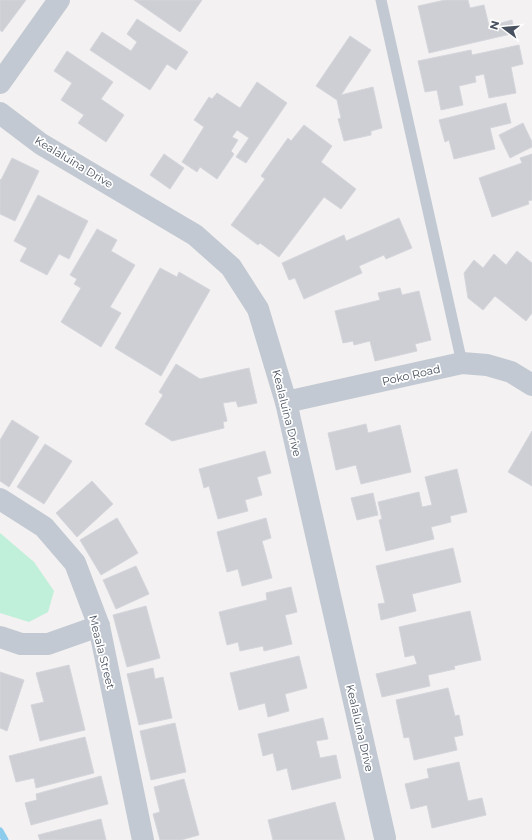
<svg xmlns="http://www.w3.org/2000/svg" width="532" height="840" viewBox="0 0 532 840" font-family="Montserrat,sans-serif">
<rect width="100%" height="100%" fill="#f3f1f1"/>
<polygon fill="#c0f0d9" points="0,533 34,562 54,591 48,612 29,622 0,613"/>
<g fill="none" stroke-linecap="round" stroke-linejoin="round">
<polyline stroke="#8dcced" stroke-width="7" points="0,831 5,840"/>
</g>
<g fill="#cdcfd5" stroke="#d5d6dc">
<polygon points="0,0 26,0 2,32 0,30"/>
<polygon points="134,0 202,0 180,32"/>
<polygon points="445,0 468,0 470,8 484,5 489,26 512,20 515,33 429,53 418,6"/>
<polygon points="137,19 188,52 176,70 167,64 150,90 90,50 102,32 131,51 137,42 127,34"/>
<polygon points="350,36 371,50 341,95 373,87 382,128 371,131 371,135 344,141 338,119 341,118 337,100 316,86"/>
<polygon points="519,45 523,64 511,67 516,93 489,98 484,74 475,76 476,82 459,86 463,105 441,110 437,90 425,92 418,61 471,50 472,55"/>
<polygon points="67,51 113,82 101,99 124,115 106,142 78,123 84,115 61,100 72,83 54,71"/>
<polygon points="257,82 287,103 246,163 236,157 249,138 237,130 232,137 238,140 231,151 234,154 217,179 200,167 197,172 182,162 204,127 194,120 209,97 212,99 217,93 240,108"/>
<polygon points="506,103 511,123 490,128 495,149 454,159 449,140 445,142 439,120"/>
<polygon points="523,123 532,142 532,147 510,158 499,135"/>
<polygon points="304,125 332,146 321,162 356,189 341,209 324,197 279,257 260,243 258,245 231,225 265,179 261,176 288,138 291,141"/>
<polygon points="164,154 184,168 170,189 150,175"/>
<polygon points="532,154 532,200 528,201 529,204 492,217 479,178 522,163 520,158"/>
<polygon points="12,158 39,171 15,221 0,214 0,179 1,180"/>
<polygon points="38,195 88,221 69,259 59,254 47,275 20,261 27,248 14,241"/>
<polygon points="399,218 412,248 386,259 384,255 359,266 362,273 304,299 295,278 289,280 282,263 344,235 346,241"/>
<polygon points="97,229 117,240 111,251 135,265 110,307 121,313 101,347 61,322 81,288 74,284 77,279 70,275"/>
<polygon points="517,251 532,263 532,313 526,321 495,296 483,310 468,298 464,273 474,260 483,268 494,254 506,265"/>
<polygon points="160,268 177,277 179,272 210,290 161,376 115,348"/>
<polygon points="400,288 402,295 419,291 431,340 415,344 417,351 375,361 370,341 354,345 353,341 343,343 335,311 380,300 378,293"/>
<polygon points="176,364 200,379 249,368 257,403 238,407 236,401 223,403 227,421 223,422 224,428 172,441 145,424 163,395 159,392"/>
<polygon points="12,420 39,437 9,487 0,481 0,440"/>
<polygon points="366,424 368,433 400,425 411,472 361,484 356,465 336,470 328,433"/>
<polygon points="532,431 532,486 508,472"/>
<polygon points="45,444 72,461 44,504 17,487"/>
<polygon points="265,451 271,473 257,477 262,495 245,500 248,511 218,519 209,486 204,488 199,469"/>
<polygon points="457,469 467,512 450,516 451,522 431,527 434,539 386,551 379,520 382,519 378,502 419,492 422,507 432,505 425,477"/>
<polygon points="92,481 113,504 77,537 56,513"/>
<polygon points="373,493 378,515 357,520 351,498"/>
<polygon points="117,518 138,553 101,575 80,540"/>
<polygon points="266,518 271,538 262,541 272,578 242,586 238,569 227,572 217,532"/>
<polygon points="453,548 461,582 412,594 416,611 381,620 378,604 385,603 376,566"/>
<polygon points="136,566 149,594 116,609 103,580"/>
<polygon points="291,587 297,612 285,615 292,644 264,651 263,646 240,651 238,642 227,645 219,612 267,600 266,593"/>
<polygon points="146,606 160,658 127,667 113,615"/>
<polygon points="470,611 481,660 454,666 455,669 428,675 430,686 382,697 376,674 417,664 414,655 405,657 399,627"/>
<polygon points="299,656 307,688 285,694 289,711 268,717 265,703 239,710 230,673"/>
<polygon points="69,665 85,730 40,741 31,705 44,702 36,673"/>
<polygon points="153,668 155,679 163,677 172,718 139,725 127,674"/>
<polygon points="0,672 24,680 7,731 0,728"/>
<polygon points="448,688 455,716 459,715 463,735 454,737 457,750 414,760 409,737 404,738 396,700"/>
<polygon points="323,718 328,739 316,741 320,758 336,755 341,778 292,790 287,768 277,771 273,753 263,756 258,734"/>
<polygon points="175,723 186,772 151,780 140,731"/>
<polygon points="85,737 94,773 36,788 34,778 16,782 9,756"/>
<polygon points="459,762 468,801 482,798 486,815 432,828 427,805 411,809 405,784 429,778 427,769"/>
<polygon points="101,776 108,804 31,825 25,803 37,800 36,794"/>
<polygon points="184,779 199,835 181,840 160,840 153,814 160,812 154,787"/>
<polygon points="335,802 345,840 273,840 268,820"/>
<polygon points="101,819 106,840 40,840 38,835"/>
</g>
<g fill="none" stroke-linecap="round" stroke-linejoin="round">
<polyline stroke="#c2c9d2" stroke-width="11" points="381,0 462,363"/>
<g stroke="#c2c9d2" stroke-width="22">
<polyline points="0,83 59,0"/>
<polyline points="0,113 41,144 195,235 231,267 258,309 286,402 385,838"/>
<polyline points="286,402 462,363 487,365 511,372 532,385"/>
<polyline points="0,499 44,527 75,563 99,626 143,840"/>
<polyline points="0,637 21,644 48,644 99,626"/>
</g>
</g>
<g text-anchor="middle" stroke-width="3.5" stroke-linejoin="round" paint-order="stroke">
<g font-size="11" fill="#48515f" stroke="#fff">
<text transform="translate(74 162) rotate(31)" y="4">Kealaluina Drive</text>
<text transform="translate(411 375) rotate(-13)" y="4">Poko Road</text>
<text transform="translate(287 413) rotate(76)" y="4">Kealaluina Drive</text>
<text transform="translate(102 652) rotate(76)" y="4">Meaala Street</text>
<text transform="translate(360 728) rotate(77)" y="4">Kealaluina Drive</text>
</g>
</g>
<g transform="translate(504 28) rotate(286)" stroke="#ffffff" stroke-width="3" paint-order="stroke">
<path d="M0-3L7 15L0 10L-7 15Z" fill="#48515f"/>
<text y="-6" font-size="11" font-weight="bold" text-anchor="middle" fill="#48515f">N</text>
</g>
</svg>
